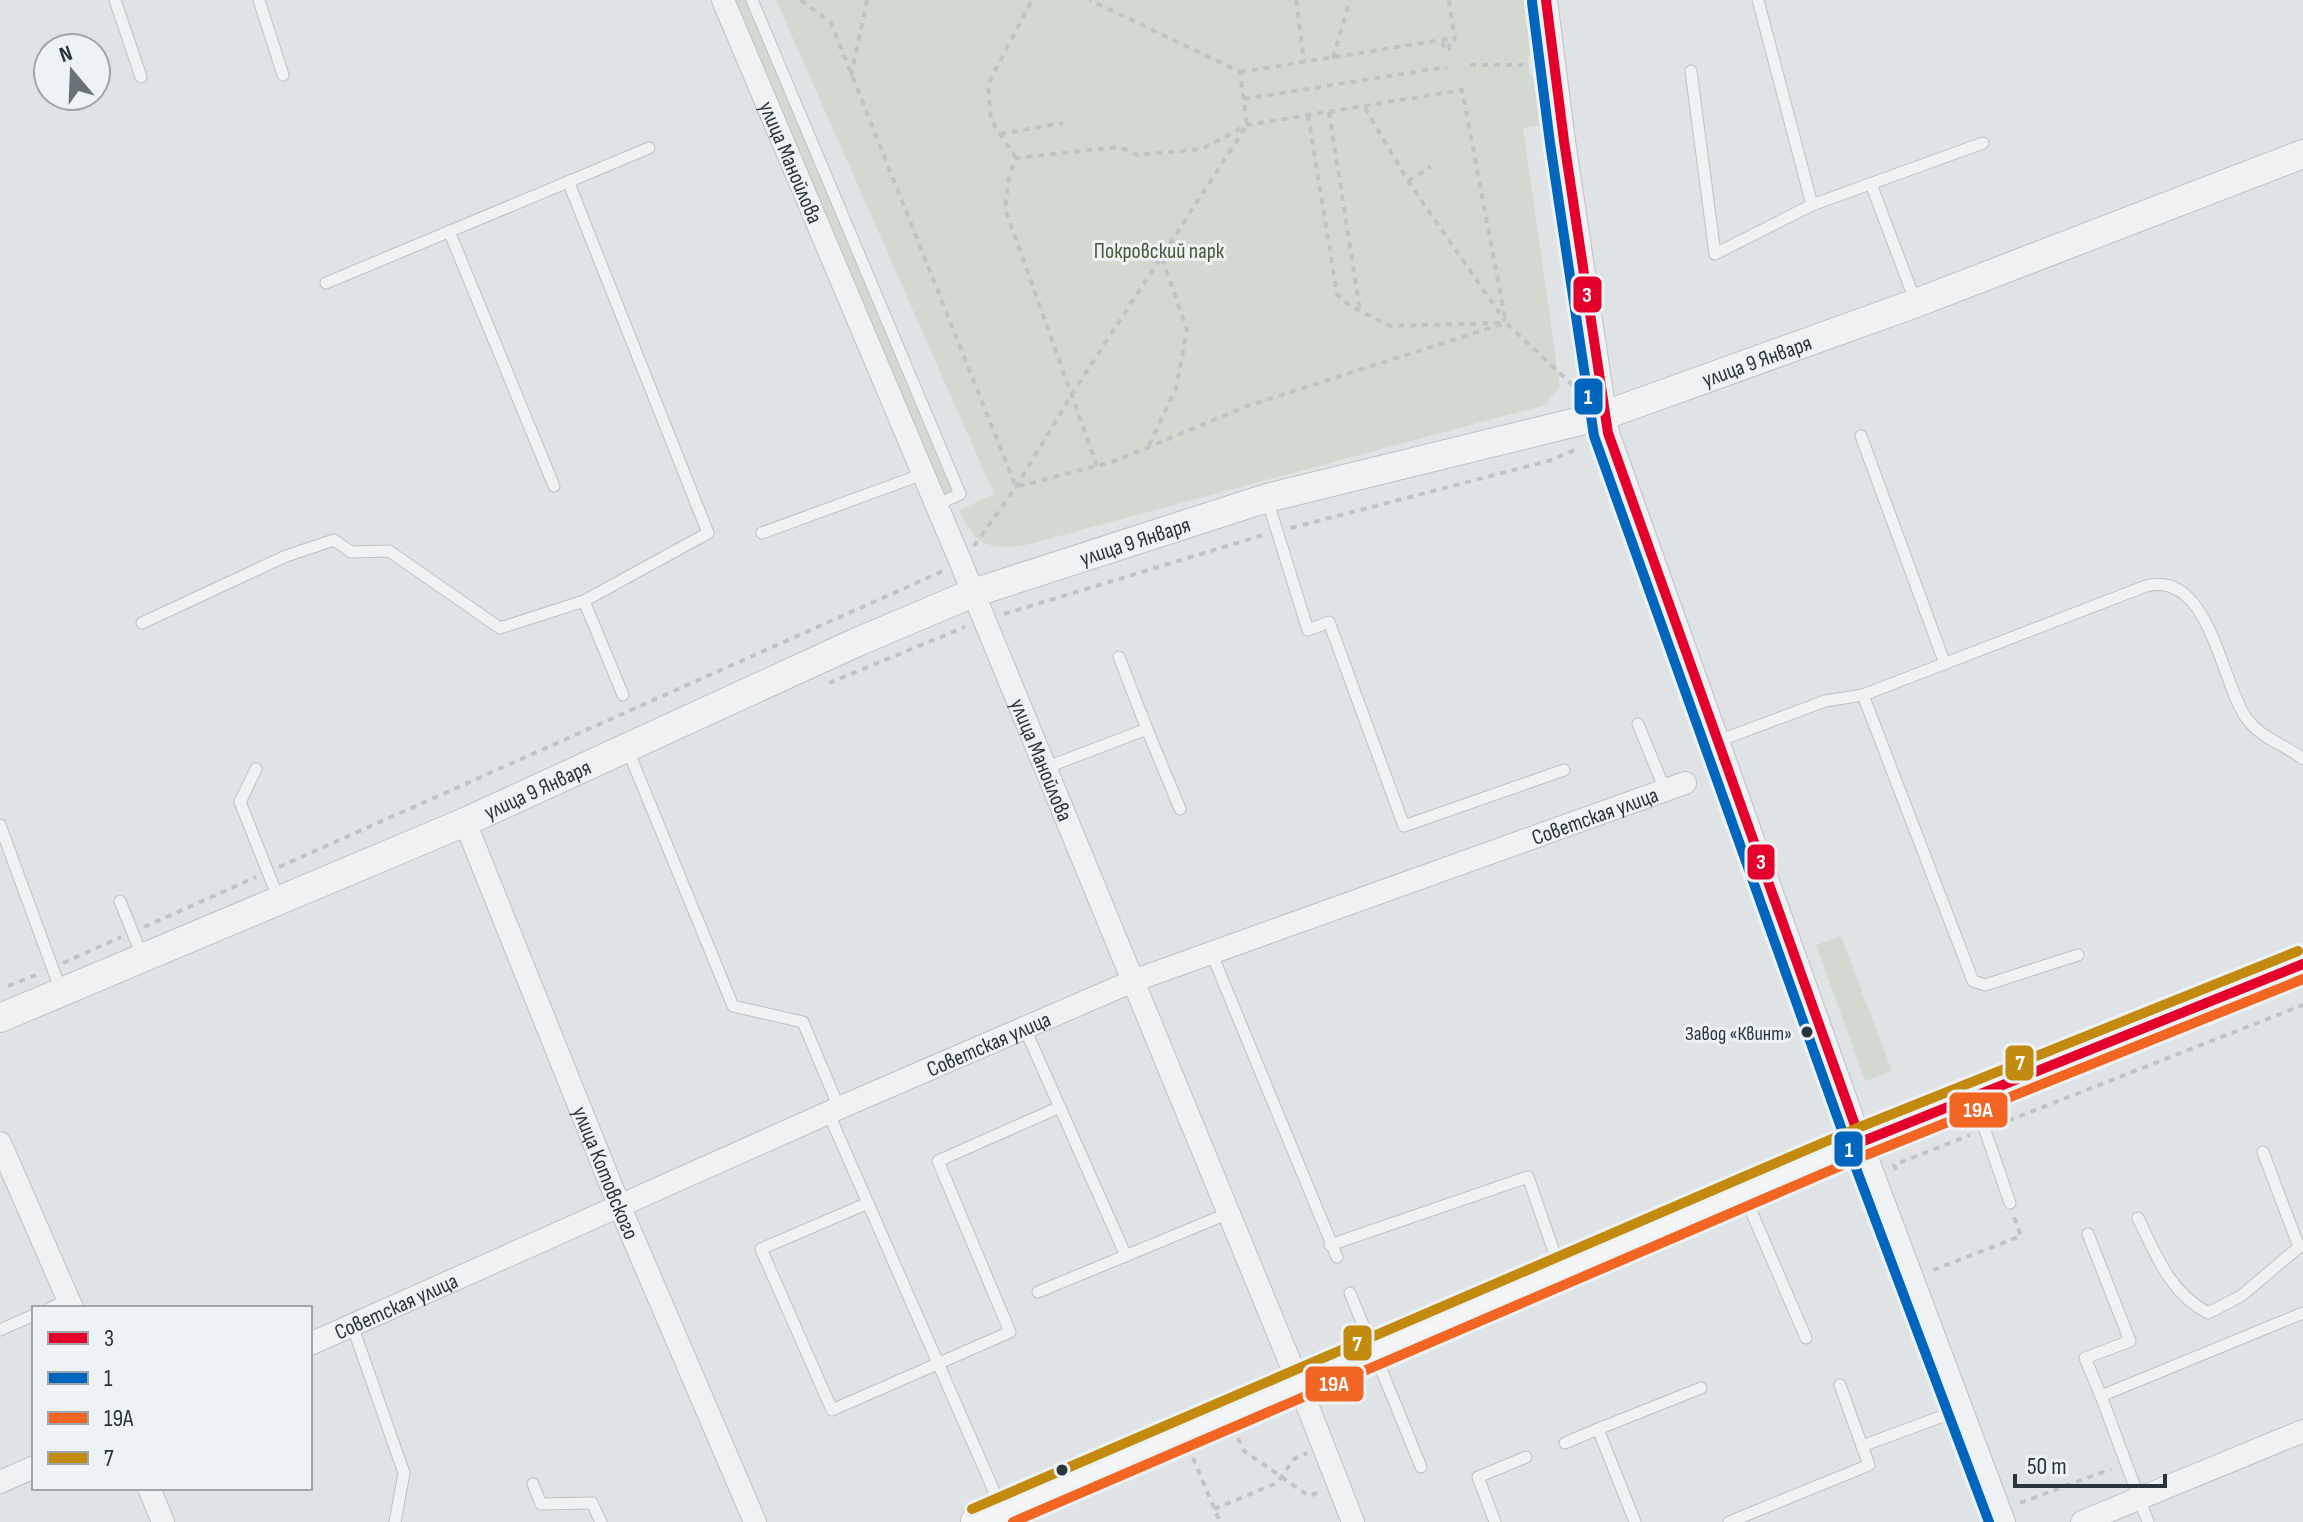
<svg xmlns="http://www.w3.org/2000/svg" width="2303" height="1522" viewBox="0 0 2303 1522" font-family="'Sofia Sans Condensed',sans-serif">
<rect width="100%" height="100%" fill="#e0e3e5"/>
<g fill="#d3d9d0">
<polygon points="734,0 746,0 952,492 942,496"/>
<path d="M776,0H1534L1540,45L1528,57L1529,74L1547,85L1552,124L1523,128L1560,387L1545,405L1022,546C982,548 978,546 959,510L994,494Z"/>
<polygon points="1841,936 1892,1071 1865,1081 1816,945"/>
</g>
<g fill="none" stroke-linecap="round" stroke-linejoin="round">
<g stroke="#bec1c3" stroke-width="13">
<g id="service">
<polyline points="115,0 141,77"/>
<polyline points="259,0 283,75"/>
<polyline points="752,0 960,494 936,505"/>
<polyline points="1758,0 1812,205"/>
<polyline points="1691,71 1715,254 1812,205 1983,143"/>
<polyline points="1871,184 1916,303"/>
<polyline points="449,231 554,486"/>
<polyline points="326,283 649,148"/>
<polyline points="1861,436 1945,664"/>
<polyline points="1267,499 1308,630 1329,622 1404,826 1564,770"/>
<polyline points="762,533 923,474"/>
<polyline points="584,601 623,695"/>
<polyline points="142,623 286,556 334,540 351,552 389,551 500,628 584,601 708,533 568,181"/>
<polyline points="1638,724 1665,790"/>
<polyline points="1147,729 1180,809"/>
<polyline points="1718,741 1825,701 1863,695"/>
<polyline points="627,748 733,1006 803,1022 839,1108"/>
<polyline points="1045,768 1147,729 1119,657"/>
<polyline points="256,769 240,802 279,900"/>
<polyline points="0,825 61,991"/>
<polyline points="120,901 142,956"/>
<polyline points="1211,952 1337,1257"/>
<path d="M2078,955L1985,985L1973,981L1863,695L2146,586C2210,569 2221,684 2247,719C2262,739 2284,744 2303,759"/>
<polyline points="1025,1029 1126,1256"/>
<polyline points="1975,1101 2010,1203"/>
<polyline points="828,1112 1001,1507"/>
<polyline points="2263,1152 2299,1247 2303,1246"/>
<polyline points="1745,1197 1806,1338"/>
<polyline points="868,1203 761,1249 832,1410 1010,1332 938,1161 1060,1107"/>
<path d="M2138,1218C2156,1255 2170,1293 2208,1313L2241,1296L2299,1247"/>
<polyline points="2088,1234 2130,1341 2085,1358 2101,1396"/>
<polyline points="1330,1245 1528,1177 1559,1266"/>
<polyline points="1038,1292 1229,1213"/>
<polyline points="1350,1293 1421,1467"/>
<polyline points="50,1308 68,1300"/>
<polyline points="352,1325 404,1473 395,1522"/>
<polyline points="0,1330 34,1315"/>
<polyline points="1840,1385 1862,1446"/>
<polyline points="1565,1443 1598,1429"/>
<polyline points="533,1484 541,1504 592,1503 601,1522"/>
<polyline points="1495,1522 1478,1477 1526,1457"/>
<polyline points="1635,1522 1598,1429 1701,1388"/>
<polyline points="1729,1522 1869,1465 1862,1446 1962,1409"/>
<polyline points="2148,1522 2101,1396 2303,1313"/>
</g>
</g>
<g stroke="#bec1c3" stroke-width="24">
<g id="minor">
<path id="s1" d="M723,0L961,563L1299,1384L1353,1522"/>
<polyline points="1546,0 1564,141 1608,433 1861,1142 2004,1522"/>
<path id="s2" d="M465,822L619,1205L755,1522"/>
<polyline points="0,1143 72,1308"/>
<path id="s3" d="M310,1344L839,1108L1133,981L1685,783"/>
<polyline points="0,1482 34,1467"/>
<polyline points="149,1488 163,1522"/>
<polyline points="2082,1522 2303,1431"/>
</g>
</g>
<g stroke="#bec1c3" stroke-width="30">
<g id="tertiary">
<path id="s4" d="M0,1018L465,822L855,643L973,593L1267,498L1605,415L1916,303L2303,154"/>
</g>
</g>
<g stroke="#bcc0c3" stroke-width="36">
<polyline id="primary" points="978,1522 1861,1142 2303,964"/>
</g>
<g stroke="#bfc3c5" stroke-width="4" stroke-dasharray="6 6" stroke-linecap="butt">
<polyline points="801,0 831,23 1016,487 1115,461 1247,406 1506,323 1580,392"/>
<polyline points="1296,0 1304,61"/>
<polyline points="1449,0 1455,42"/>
<polyline points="1449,44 1449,49 1444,50 1443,44 1450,43 1450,45"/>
<polyline points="1333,58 1350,0"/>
<polyline points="1470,65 1523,65"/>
<polyline points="1240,72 1454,38"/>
<polyline points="851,76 867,0"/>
<polyline points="1244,99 1447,67"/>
<polyline points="1365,108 1408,181 1505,321"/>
<polyline points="1329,112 1360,311"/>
<polyline points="1308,115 1337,294 1350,306 1390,326 1500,323"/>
<polyline points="1000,134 1063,123"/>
<polyline points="1016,158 991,120 988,84 1032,0"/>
<polyline points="1408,181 1431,167"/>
<polyline points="1149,445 1176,388 1187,330 1162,258"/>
<polyline points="1097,466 1005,209 1009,176 1016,158 1119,147 1138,155 1202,149 1247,125 1462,90 1506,323"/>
<polyline points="1291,528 1552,460 1579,448"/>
<polyline points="974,546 1016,487 1072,394 1247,125 1240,72 1090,0"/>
<polyline points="1004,614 1263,535"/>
<polyline points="829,683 965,627"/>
<polyline points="279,867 943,571"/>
<polyline points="144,927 256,877"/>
<polyline points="63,963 121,937"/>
<polyline points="8,986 41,973"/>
<polyline points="1997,1125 2303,1005"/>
<polyline points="1896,1170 1894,1165 1970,1135"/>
<polyline points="1933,1270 2021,1236 2014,1217"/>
<polyline points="1238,1438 1244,1451 1309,1496 1322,1491"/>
<polyline points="1193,1458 1220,1522"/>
<polyline points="2020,1503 2111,1469"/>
<polyline points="1214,1509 1277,1483 1294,1459 1307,1453"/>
</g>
<use href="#service" stroke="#eff1f2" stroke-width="11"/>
<use href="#minor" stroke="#eff1f2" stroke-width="22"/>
<use href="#tertiary" stroke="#eff1f2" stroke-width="28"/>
<use href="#primary" stroke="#f4f5f6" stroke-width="34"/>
<g stroke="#edf2f5" stroke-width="16">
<g id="bus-1">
<polyline points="1546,0 1564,141 1608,433 1861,1142"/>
<polyline points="1861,1142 2303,964"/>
</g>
</g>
<g stroke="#edf2f5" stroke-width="16">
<polyline id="bus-2" points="1532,2 1550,143 1594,436 1848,1147 1989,1522"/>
</g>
<g stroke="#edf2f5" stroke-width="16">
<polyline id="bus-3" points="1013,1522 1866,1155 2303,979"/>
</g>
<g stroke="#edf2f5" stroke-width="16">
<polyline id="bus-4" points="972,1509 1855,1129 2298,951"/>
</g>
<use href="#bus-1" stroke="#e4002b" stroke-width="10"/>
<use href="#bus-2" stroke="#0065bd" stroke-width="10"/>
<use href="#bus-3" stroke="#f26522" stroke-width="10"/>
<use href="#bus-4" stroke="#c38a10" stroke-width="10"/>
</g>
<g fill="#27353e" stroke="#edf2f5" stroke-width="3">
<circle cx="1807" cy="1032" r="7"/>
<circle cx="1062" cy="1470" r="7"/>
</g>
<g text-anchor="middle" stroke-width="6" stroke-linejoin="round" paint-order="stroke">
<g font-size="20" fill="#27353e" stroke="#edf2f5" text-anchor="end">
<text x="1792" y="1040">Завод «Квинт»</text>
</g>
<g font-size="22" fill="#27353e" stroke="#edf2f5">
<text dy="8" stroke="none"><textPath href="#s1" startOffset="176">улица Манойлова</textPath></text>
<text dy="8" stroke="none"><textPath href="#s4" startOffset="1880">улица 9 Января</textPath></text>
<text dy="8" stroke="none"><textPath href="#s4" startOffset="1232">улица 9 Января</textPath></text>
<text dy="8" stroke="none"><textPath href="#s1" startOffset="824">улица Манойлова</textPath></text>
<text dy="8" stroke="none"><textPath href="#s4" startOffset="584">улица 9 Января</textPath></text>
<text dy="8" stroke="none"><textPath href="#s3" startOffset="1390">Советская улица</textPath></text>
<text dy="8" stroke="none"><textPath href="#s3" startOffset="742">Советская улица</textPath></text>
<text dy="8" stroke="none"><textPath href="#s2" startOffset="378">улица Котовского</textPath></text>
<text dy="8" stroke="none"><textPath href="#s3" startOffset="94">Советская улица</textPath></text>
</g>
<g font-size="22" fill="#455935" stroke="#edf2f5">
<text x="1159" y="258">Покровский парк</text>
</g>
</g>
<g stroke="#edf2f5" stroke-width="3">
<rect x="1572" y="275" width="31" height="39" rx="8" fill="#e4002b"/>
<rect x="1573" y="377" width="31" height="39" rx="8" fill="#0065bd"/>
<rect x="1746" y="843" width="30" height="38" rx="8" fill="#e4002b"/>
<rect x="2004" y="1044" width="31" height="38" rx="8" fill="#c38a10"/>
<rect x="1948" y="1091" width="61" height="38" rx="8" fill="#f26522"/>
<rect x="1833" y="1130" width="31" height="38" rx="8" fill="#0065bd"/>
<rect x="1342" y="1324" width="31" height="38" rx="8" fill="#c38a10"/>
<rect x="1304" y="1365" width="61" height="38" rx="8" fill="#f26522"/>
</g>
<g font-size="22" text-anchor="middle" font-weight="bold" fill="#fff">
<text x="1587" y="302">3</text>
<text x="1588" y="404">1</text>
<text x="1761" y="869">3</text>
<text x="2020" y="1070">7</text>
<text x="1978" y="1117">19А</text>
<text x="1849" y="1157">1</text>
<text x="1357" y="1351">7</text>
<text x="1334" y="1391">19А</text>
</g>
<rect x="32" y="1306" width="280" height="184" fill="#edf2f5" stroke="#9ea6ac" stroke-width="2"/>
<rect x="48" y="1332" width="40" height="12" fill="#e4002b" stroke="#9ea6ac" stroke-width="2"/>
<text x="104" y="1346" font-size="24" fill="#27353e">3</text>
<rect x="48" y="1372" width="40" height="12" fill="#0065bd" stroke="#9ea6ac" stroke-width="2"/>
<text x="104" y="1386" font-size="24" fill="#27353e">1</text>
<rect x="48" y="1412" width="40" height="12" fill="#f26522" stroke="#9ea6ac" stroke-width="2"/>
<text x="104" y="1426" font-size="24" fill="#27353e">19А</text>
<rect x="48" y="1452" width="40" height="12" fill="#c38a10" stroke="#9ea6ac" stroke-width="2"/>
<text x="104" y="1466" font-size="24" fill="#27353e">7</text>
<g transform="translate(72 72) rotate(341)"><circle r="38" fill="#edf2f5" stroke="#9ea6ac" stroke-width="2"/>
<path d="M0-6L14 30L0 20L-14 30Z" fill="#687278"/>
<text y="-12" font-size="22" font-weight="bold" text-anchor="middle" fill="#27353e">N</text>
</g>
<path d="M2015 1474v12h150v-12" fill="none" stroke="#27353e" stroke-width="4"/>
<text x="2027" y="1474" font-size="24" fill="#27353e" stroke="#edf2f5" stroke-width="6" paint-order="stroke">50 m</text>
</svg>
